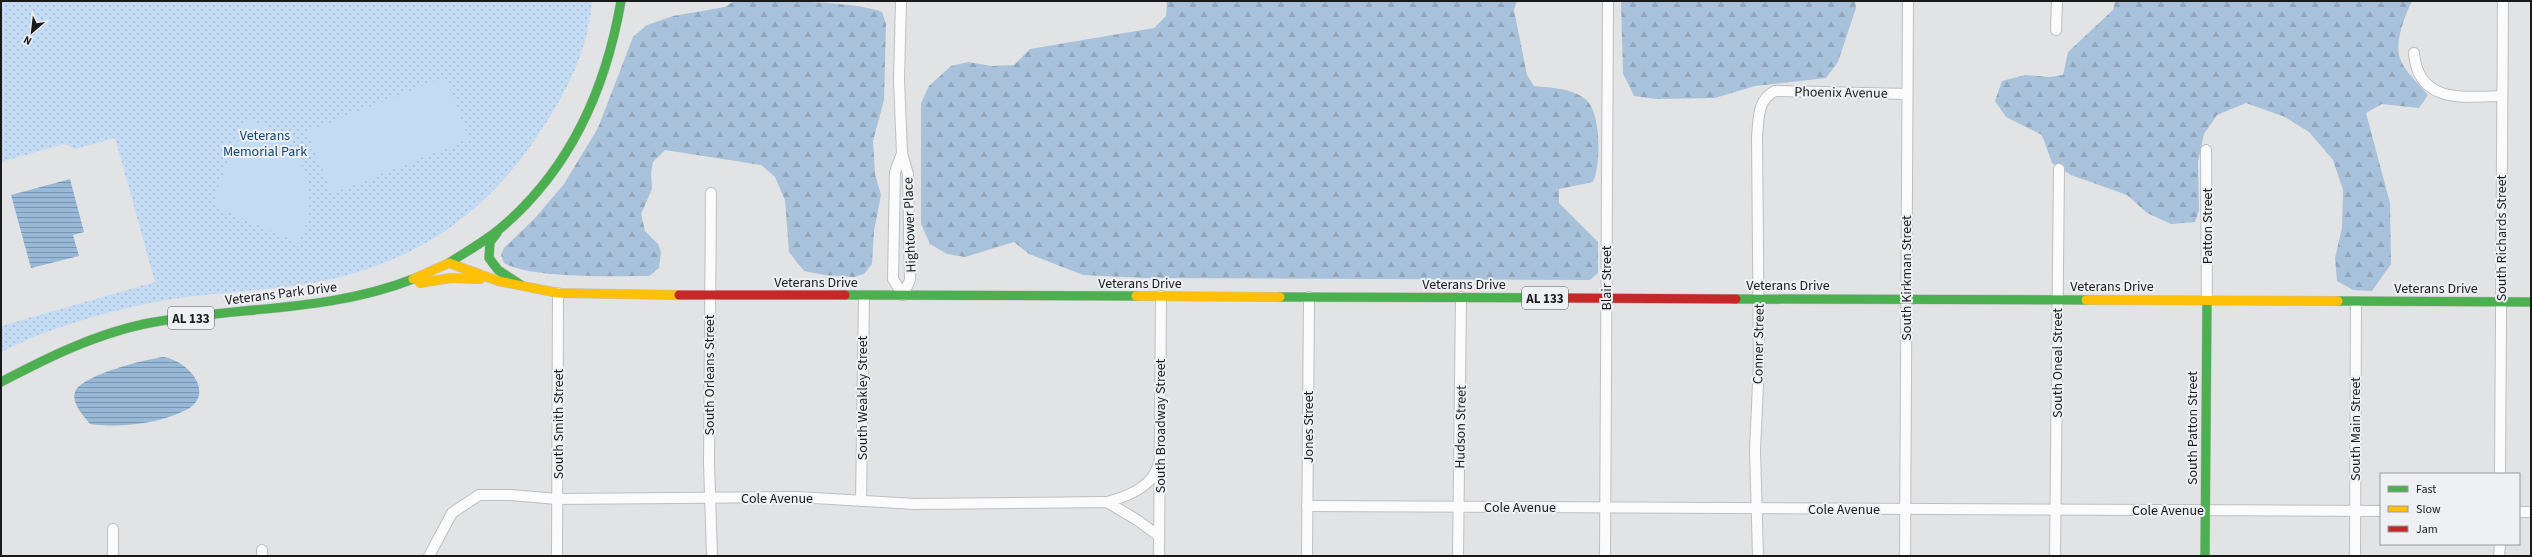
<svg xmlns="http://www.w3.org/2000/svg" width="2532" height="557" viewBox="0 0 2532 557" font-family="'Source Sans 3',sans-serif">
<defs>
<pattern id="forest-firs" width="22" height="20" patternUnits="userSpaceOnUse"><rect width="22" height="20" fill="#a9c2db"/><path d="M5 1l3.5 6h-7zM16 11l3.5 6h-7z" fill="#91a6bb"/></pattern>
<pattern id="park-dots" width="8" height="8" patternUnits="userSpaceOnUse"><rect width="8" height="8" fill="#c3dbf3"/><path d="M2 2h.1M6 6h.1" fill="none" stroke="#a7bbd0" stroke-width="1.8" stroke-linecap="round"/></pattern>
<pattern id="water-rules" width="6" height="5" patternUnits="userSpaceOnUse"><rect width="6" height="5" fill="#97b8d6"/><path d="M0 2.5h6" fill="none" stroke="#7a95ad"/></pattern>
</defs>
<rect width="100%" height="100%" fill="#e2e3e5"/>
<g fill="url(#forest-firs)">
<path d="M734,1C771,1 851,0 882,12L886,24L884,100L873,141L875,174L881,195L874,231L872,264L864,274L854,277L825,275L804,271L789,252L785,200L775,177L761,165L665,150L653,162L651,173L652,189L641,214L645,231L658,244L661,252L659,268L649,276C614,276 532,279 504,263L501,255L504,248L535,218L564,184L598,128L633,37L647,25L673,16L725,7Z"/>
<path d="M1167,1H1517L1514,10L1527,75L1534,86C1552,88 1570,88 1584,98C1602,110 1601,165 1593,182L1559,189V203L1598,242V273L1590,280L1146,278L1083,275L1029,254L1014,242L965,257L947,254L930,244L921,224V103L929,86L951,66L968,62L992,66L1014,65L1030,49L1154,28L1166,16Z"/>
<polygon points="1621,1 1855,1 1856,8 1838,62 1826,78 1755,86 1715,98 1656,99 1634,96 1623,73"/>
<path d="M2115,1H2412C2405,16 2396,37 2399,55C2402,69 2419,84 2428,95L2419,108L2382,104L2366,113L2390,203L2391,264L2372,291L2353,290L2337,281L2335,258L2342,228L2343,190L2333,160L2309,132L2285,117L2246,103L2217,115L2204,134L2198,162L2199,210L2195,222L2171,224L2147,213L2127,195L2071,175L2052,163L2042,135L2006,117L1995,101L2002,81L2025,75L2050,77L2063,75L2068,52L2113,10Z"/>
</g>
<path fill="url(#park-dots)" d="M1,1H592C588,53 565,95 536,138C485,213 421,258 332,279C273,292 210,291 150,303C100,313 47,329 1,352V326L155,282L115,138L75,149L64,144L1,162Z"/>
<g fill="#c3dbf3">
<polygon points="445,77 469,139 332,194 307,132"/>
<path d="M248,119C301,134 326,195 298,243L220,208L214,195Z"/>
</g>
<g fill="url(#water-rules)">
<polygon points="70,179 84,232 73,235 79,256 31,268 11,195"/>
<path d="M163,357C191,361 217,397 184,411C156,424 120,428 90,424C84,416 71,403 75,392C81,375 147,359 163,357Z"/>
</g>
<g fill="none" stroke-linecap="round" stroke-linejoin="round">
<g stroke="#bebfc0" stroke-width="12">
<g id="street">
<polyline points="901,1 899,80 902,153 908,174 910,280 903,295 893,279 895,172 902,153"/>
<polyline points="2056,30 2057,1"/>
<path d="M2414,53C2418,104 2464,97 2502,96"/>
<polyline points="2206,150 2207,301"/>
<polyline points="711,193 709,463 712,556"/>
<polyline points="2500,474 2503,1"/>
<polyline points="861,501 864,296"/>
<path d="M1107,502C1126,497 1153,487 1158,465"/>
<polyline points="1307,506 2381,511"/>
<polyline points="2519,512 2531,512"/>
<polyline points="113,556 113,529"/>
<polyline points="262,556 262,550"/>
<polyline points="429,556 452,513 479,495 511,495 557,499 797,497 915,504 1107,502 1137,520 1159,536"/>
<polyline points="557,556 558,293"/>
<polyline points="1159,556 1161,296"/>
<polyline points="1307,556 1309,297"/>
<polyline points="1458,556 1461,297"/>
<polyline points="1605,556 1608,1"/>
<path d="M1758,556L1755,450L1759,362L1757,136C1759,118 1757,100 1775,91L1907,94"/>
<polyline points="1905,556 1908,1"/>
<polyline points="2055,556 2059,169"/>
<polyline points="2355,556 2356,302"/>
<polyline points="2499,556 2500,544"/>
</g>
</g>
<g stroke="#bebfc0" stroke-width="10">
<g id="fast">
<polyline points="497,233 490,242 489,258 498,270 521,285"/>
<path d="M449,263C467,251 486,241 502,227C570,169 606,88 621,1"/>
<polyline points="845,295 1136,296"/>
<polyline points="1280,297 1567,298"/>
<polyline points="1736,299 2086,300"/>
<polyline points="2338,301 2531,302"/>
<path d="M1,382C47,358 93,335 144,324C234,306 327,313 413,279"/>
<polyline points="2205,556 2207,301"/>
</g>
</g>
<g stroke="#bebfc0" stroke-width="10">
<g id="slow">
<polyline points="413,279 449,263 498,281 558,293 679,295"/>
<polyline points="420,283 451,278 480,279"/>
<polyline points="1136,296 1280,297"/>
<polyline points="2086,300 2338,301"/>
</g>
</g>
<g stroke="#bebfc0" stroke-width="10">
<g id="jam">
<polyline points="679,295 845,295"/>
<polyline points="1567,298 1736,299"/>
</g>
</g>
<use href="#street" stroke="#fbfbfb" stroke-width="10"/>
<use href="#fast" stroke="#4caf50" stroke-width="9"/>
<use href="#slow" stroke="#ffc107" stroke-width="9"/>
<use href="#jam" stroke="#c62828" stroke-width="9"/>
</g>
<g text-anchor="middle" stroke-width="4" stroke-linejoin="round" paint-order="stroke">
<g fill="#eef0f3" stroke="#595a5c" stroke-width="1">
<rect x="1522" y="287" width="46" height="22" rx="3"/>
<rect x="168" y="307" width="46" height="22" rx="3"/>
</g>
<g font-size="13" font-weight="bold" fill="#191a1b">
<text x="1545" y="303">AL 133</text>
<text x="191" y="323">AL 133</text>
</g>
<g font-size="14" fill="#191a1b" stroke="#eef0f3">
<text transform="translate(1841 92) rotate(1)" y="5">Phoenix Avenue</text>
<text transform="translate(909 225) rotate(-92)" y="5">Hightower Place</text>
<text transform="translate(2207 226) rotate(-90)" y="5">Patton Street</text>
<text transform="translate(2501 238) rotate(-90)" y="5">South Richards Street</text>
<text transform="translate(1606 278) rotate(-90)" y="5">Blair Street</text>
<text transform="translate(1906 278) rotate(-90)" y="5">South Kirkman Street</text>
<text x="816" y="287">Veterans Drive</text>
<text x="1140" y="288">Veterans Drive</text>
<text x="1464" y="289">Veterans Drive</text>
<text x="1788" y="290">Veterans Drive</text>
<text x="2112" y="291">Veterans Drive</text>
<text x="2436" y="293">Veterans Drive</text>
<text transform="translate(281 293) rotate(-7)" y="5">Veterans Park Drive</text>
<text transform="translate(1758 344) rotate(-89)" y="5">Conner Street</text>
<text transform="translate(2057 363) rotate(-90)" y="5">South Oneal Street</text>
<text transform="translate(709 375) rotate(-90)" y="5">South Orleans Street</text>
<text transform="translate(862 398) rotate(-90)" y="5">South Weakley Street</text>
<text transform="translate(558 424) rotate(-90)" y="5">South Smith Street</text>
<text transform="translate(1160 426) rotate(-90)" y="5">South Broadway Street</text>
<text transform="translate(1308 427) rotate(-90)" y="5">Jones Street</text>
<text transform="translate(1460 427) rotate(-89)" y="5">Hudson Street</text>
<text transform="translate(2192 428) rotate(-90)" y="5">South Patton Street</text>
<text transform="translate(2355 429) rotate(-90)" y="5">South Main Street</text>
<text x="777" y="503">Cole Avenue</text>
<text x="1520" y="512">Cole Avenue</text>
<text x="1844" y="514">Cole Avenue</text>
<text x="2168" y="515">Cole Avenue</text>
</g>
<g font-size="14" fill="#134670" stroke="#eef0f3">
<text x="265" y="140">Veterans<tspan x="265" dy="16">Memorial Park</tspan></text>
</g>
</g>
<rect width="2532" height="557" fill="none" stroke="#191a1b" stroke-width="4"/>
<rect x="2380" y="473" width="140" height="72" fill="#eef0f3" stroke="#999a9d"/>
<rect x="2388" y="486" width="20" height="6" fill="#4caf50" stroke="#999a9d"/>
<text x="2416" y="493" font-size="12" fill="#191a1b">Fast</text>
<rect x="2388" y="506" width="20" height="6" fill="#ffc107" stroke="#999a9d"/>
<text x="2416" y="513" font-size="12" fill="#191a1b">Slow</text>
<rect x="2388" y="526" width="20" height="6" fill="#c62828" stroke="#999a9d"/>
<text x="2416" y="533" font-size="12" fill="#191a1b">Jam</text>
<g transform="translate(32 32) rotate(208)" stroke="#eef0f3" stroke-width="3" paint-order="stroke">
<path d="M0-3L7 15L0 10L-7 15Z" fill="#191a1b"/>
<text y="-6" font-size="11" font-weight="bold" text-anchor="middle" fill="#191a1b">N</text>
</g>
</svg>
